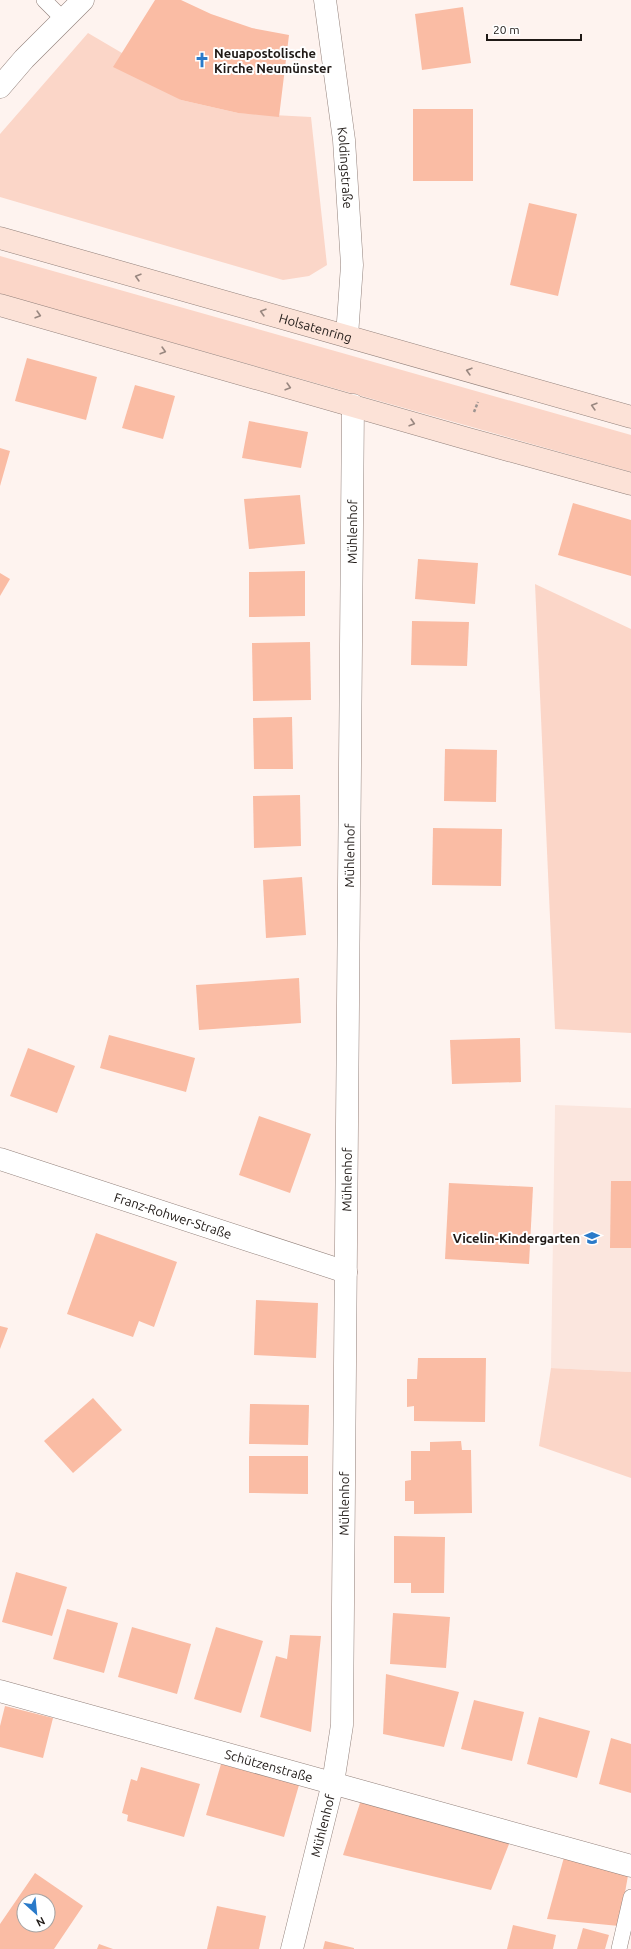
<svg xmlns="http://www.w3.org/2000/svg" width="631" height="1949" viewBox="0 0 631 1949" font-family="Ubuntu,sans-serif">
<rect width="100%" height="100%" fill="#fef3ef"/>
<polygon fill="#fbe6de" points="555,1105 631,1108 631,1372 551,1368"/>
<g fill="#fbd6c8">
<polygon points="88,33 122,53 181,100 238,113 311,117 327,265 309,276 283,280 0,197 0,134"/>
<polygon points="0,256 631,435 631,472 0,294"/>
<polygon points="535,584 631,629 631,1033 555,1029"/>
<polygon points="551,1368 631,1372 631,1478 539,1446"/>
</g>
<g fill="#fabca4" fill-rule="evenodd">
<polygon points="155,0 181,0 211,14 252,28 289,35 279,117 238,113 181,100 113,67"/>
<polygon points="463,7 471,63 422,70 415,14"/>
<rect x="413" y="109" width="60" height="72"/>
<polygon points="529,203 577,214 558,296 510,285"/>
<polygon points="27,358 97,377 86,420 15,401"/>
<polygon points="135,385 175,396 163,439 122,428"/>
<polygon points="249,421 308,432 301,468 242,458"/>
<polygon points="0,448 10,451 0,486"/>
<polygon points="300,495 305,544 249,549 244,499"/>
<polygon points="573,503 631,520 631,576 558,555"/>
<polygon points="418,559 478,563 475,604 415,599"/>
<polygon points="305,571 305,616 249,617 249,572"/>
<polygon points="0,573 10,579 0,596"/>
<polygon points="412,621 469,622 467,666 411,665"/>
<polygon points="310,642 311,700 253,701 252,643"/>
<polygon points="292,717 293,769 254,769 253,718"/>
<polygon points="445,749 497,750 496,802 444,801"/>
<polygon points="300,795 301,846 254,848 253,796"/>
<polygon points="433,828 502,829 501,886 432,885"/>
<polygon points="302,877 306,935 266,938 263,880"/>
<polygon points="299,978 301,1023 199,1030 196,985"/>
<polygon points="109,1035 195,1058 186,1092 100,1068"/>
<polygon points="520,1038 521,1082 452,1084 450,1040"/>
<polygon points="28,1048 75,1066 57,1113 10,1096"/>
<polygon points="259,1116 311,1134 290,1193 239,1175"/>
<polygon points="611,1181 631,1181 631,1248 610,1248"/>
<polygon points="449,1183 533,1187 529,1264 445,1259"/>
<polygon points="96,1233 177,1262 154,1327 139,1321 133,1337 67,1314"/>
<polygon points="256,1300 318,1303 316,1358 254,1355"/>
<polygon points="0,1326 8,1328 0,1349"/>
<polygon points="418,1358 486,1358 485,1422 414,1421 414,1406 407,1407 407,1379 417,1379"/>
<polygon points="93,1398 122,1430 73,1473 44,1441"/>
<polygon points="250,1404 309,1405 308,1445 249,1444"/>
<polygon points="461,1441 462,1450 471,1450 472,1513 414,1514 414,1501 405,1501 405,1481 411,1480 411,1451 430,1451 430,1442"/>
<polygon points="249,1456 308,1456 308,1494 249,1493"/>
<polygon points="394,1536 445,1537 444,1593 411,1593 411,1583 394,1583"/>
<polygon points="16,1572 67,1587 52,1636 2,1622"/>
<polygon points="67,1609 118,1623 104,1673 53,1659"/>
<polygon points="393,1613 450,1617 446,1668 390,1664"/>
<polygon points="132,1627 191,1644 177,1694 118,1677"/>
<polygon points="216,1627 263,1641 241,1713 194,1699"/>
<polygon points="290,1635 321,1636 311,1732 260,1717 276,1656 287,1659"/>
<polygon points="386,1674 459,1692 444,1747 383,1734"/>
<polygon points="474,1700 524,1712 512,1761 461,1749"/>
<polygon points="5,1706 53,1718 43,1758 0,1747 0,1726"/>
<polygon points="539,1717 590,1731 577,1778 527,1764"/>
<polygon points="611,1738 631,1744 631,1793 599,1784"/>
<polygon points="221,1764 299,1785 284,1837 206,1815"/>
<polygon points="141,1767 200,1784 184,1837 127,1821 128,1815 122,1813 131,1779 137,1781"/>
<polygon points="362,1797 511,1839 491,1890 343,1855"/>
<polygon points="566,1850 629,1870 619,1926 547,1919"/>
<path d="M35,1873L83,1906L54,1949H0V1924ZM24,1901H48V1925H24Z"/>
<polygon points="217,1906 266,1916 259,1949 207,1949"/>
<polygon points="513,1925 556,1935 553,1949 507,1949"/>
<polygon points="583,1928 609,1935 605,1949 577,1949"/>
<polygon points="325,1941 354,1948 354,1949 323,1949"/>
<polygon points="99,1944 113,1949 97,1949"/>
</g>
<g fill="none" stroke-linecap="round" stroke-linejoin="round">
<g stroke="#92817b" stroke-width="16">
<g id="service">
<polyline points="44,0 63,19"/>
<polyline points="619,1949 631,1897"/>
</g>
</g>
<g stroke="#92817b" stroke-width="23">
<g id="minor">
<path id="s1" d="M325,0L344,140L352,265L347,336"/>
<polyline points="0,87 24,59 83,0"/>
<path id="s2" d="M0,1159L346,1272"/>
<path id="s3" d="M0,1691L631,1866"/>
<path id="s4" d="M292,1949L333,1783L342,1725L353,405"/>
</g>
</g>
<g stroke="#92817b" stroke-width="23">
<g id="secondary">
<path id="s5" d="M0,238L631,417"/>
<polyline points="0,305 465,438 631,484"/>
</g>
</g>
<polyline stroke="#9d9491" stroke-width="2.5" stroke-dasharray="3 2" stroke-linecap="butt" points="474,412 478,402"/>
<use href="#service" stroke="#fff" stroke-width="15"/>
<use href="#minor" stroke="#fff" stroke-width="22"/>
<use href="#secondary" stroke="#fce2d7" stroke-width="22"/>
</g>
<defs><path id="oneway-chevron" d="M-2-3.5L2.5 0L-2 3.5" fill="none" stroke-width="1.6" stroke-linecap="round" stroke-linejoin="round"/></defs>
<g stroke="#998880">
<use href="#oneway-chevron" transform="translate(138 277) rotate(-164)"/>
<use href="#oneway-chevron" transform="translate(263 312) rotate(-164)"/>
<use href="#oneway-chevron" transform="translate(38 315) rotate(16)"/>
<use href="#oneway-chevron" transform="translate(163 351) rotate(16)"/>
<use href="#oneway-chevron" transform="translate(469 371) rotate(-164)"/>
<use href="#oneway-chevron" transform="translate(288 387) rotate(16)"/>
<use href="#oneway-chevron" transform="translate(594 406) rotate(-164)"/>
<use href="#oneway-chevron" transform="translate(412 423) rotate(16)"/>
</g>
<defs>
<g id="church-bare" transform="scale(1.2)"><path d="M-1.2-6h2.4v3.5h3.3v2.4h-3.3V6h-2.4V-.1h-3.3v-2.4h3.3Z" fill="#2a7ac9" stroke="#fff" stroke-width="2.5" paint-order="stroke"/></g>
<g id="school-bare" transform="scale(1.2)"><path d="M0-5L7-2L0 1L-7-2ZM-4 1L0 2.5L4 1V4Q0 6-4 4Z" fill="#2a7ac9" stroke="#fff" stroke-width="2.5" paint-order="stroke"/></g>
</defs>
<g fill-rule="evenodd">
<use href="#church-bare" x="202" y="60"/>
<use href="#school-bare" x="592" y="1238"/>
</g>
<g text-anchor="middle" stroke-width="4" stroke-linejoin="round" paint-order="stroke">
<g font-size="13" font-weight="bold" fill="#1f1916" stroke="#fff" text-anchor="start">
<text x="214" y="58">Neuapostolische<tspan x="214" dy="15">Kirche Neumünster</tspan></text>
<text x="580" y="1243" text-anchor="end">Vicelin-Kindergarten</text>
</g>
<g font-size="13" fill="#1f1916" stroke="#fff">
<text dy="5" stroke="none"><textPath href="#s1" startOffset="169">Koldingstraße</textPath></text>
<text dy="5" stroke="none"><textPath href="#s5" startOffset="328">Holsatenring</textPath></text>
<text dy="5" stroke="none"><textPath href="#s4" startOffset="1423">Mühlenhof</textPath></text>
<text dy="5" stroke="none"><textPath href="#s4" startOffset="1099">Mühlenhof</textPath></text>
<text dy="5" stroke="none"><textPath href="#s4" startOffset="775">Mühlenhof</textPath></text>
<text dy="5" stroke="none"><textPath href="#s2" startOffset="182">Franz-Rohwer-Straße</textPath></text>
<text dy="5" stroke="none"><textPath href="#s4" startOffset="451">Mühlenhof</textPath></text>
<text dy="5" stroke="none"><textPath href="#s3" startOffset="279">Schützenstraße</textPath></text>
<text dy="5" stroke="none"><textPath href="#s4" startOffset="127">Mühlenhof</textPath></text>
</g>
</g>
<g transform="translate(36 1913) rotate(153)"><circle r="19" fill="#ffffff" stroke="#a5a3a2"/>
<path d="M0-3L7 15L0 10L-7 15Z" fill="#2a7ac9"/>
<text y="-6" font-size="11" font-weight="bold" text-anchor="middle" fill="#1f1916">N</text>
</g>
<path d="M487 34v6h94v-6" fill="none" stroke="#1f1916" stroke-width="2"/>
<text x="493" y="34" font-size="12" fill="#1f1916" stroke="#ffffff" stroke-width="3" paint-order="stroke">20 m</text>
</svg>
